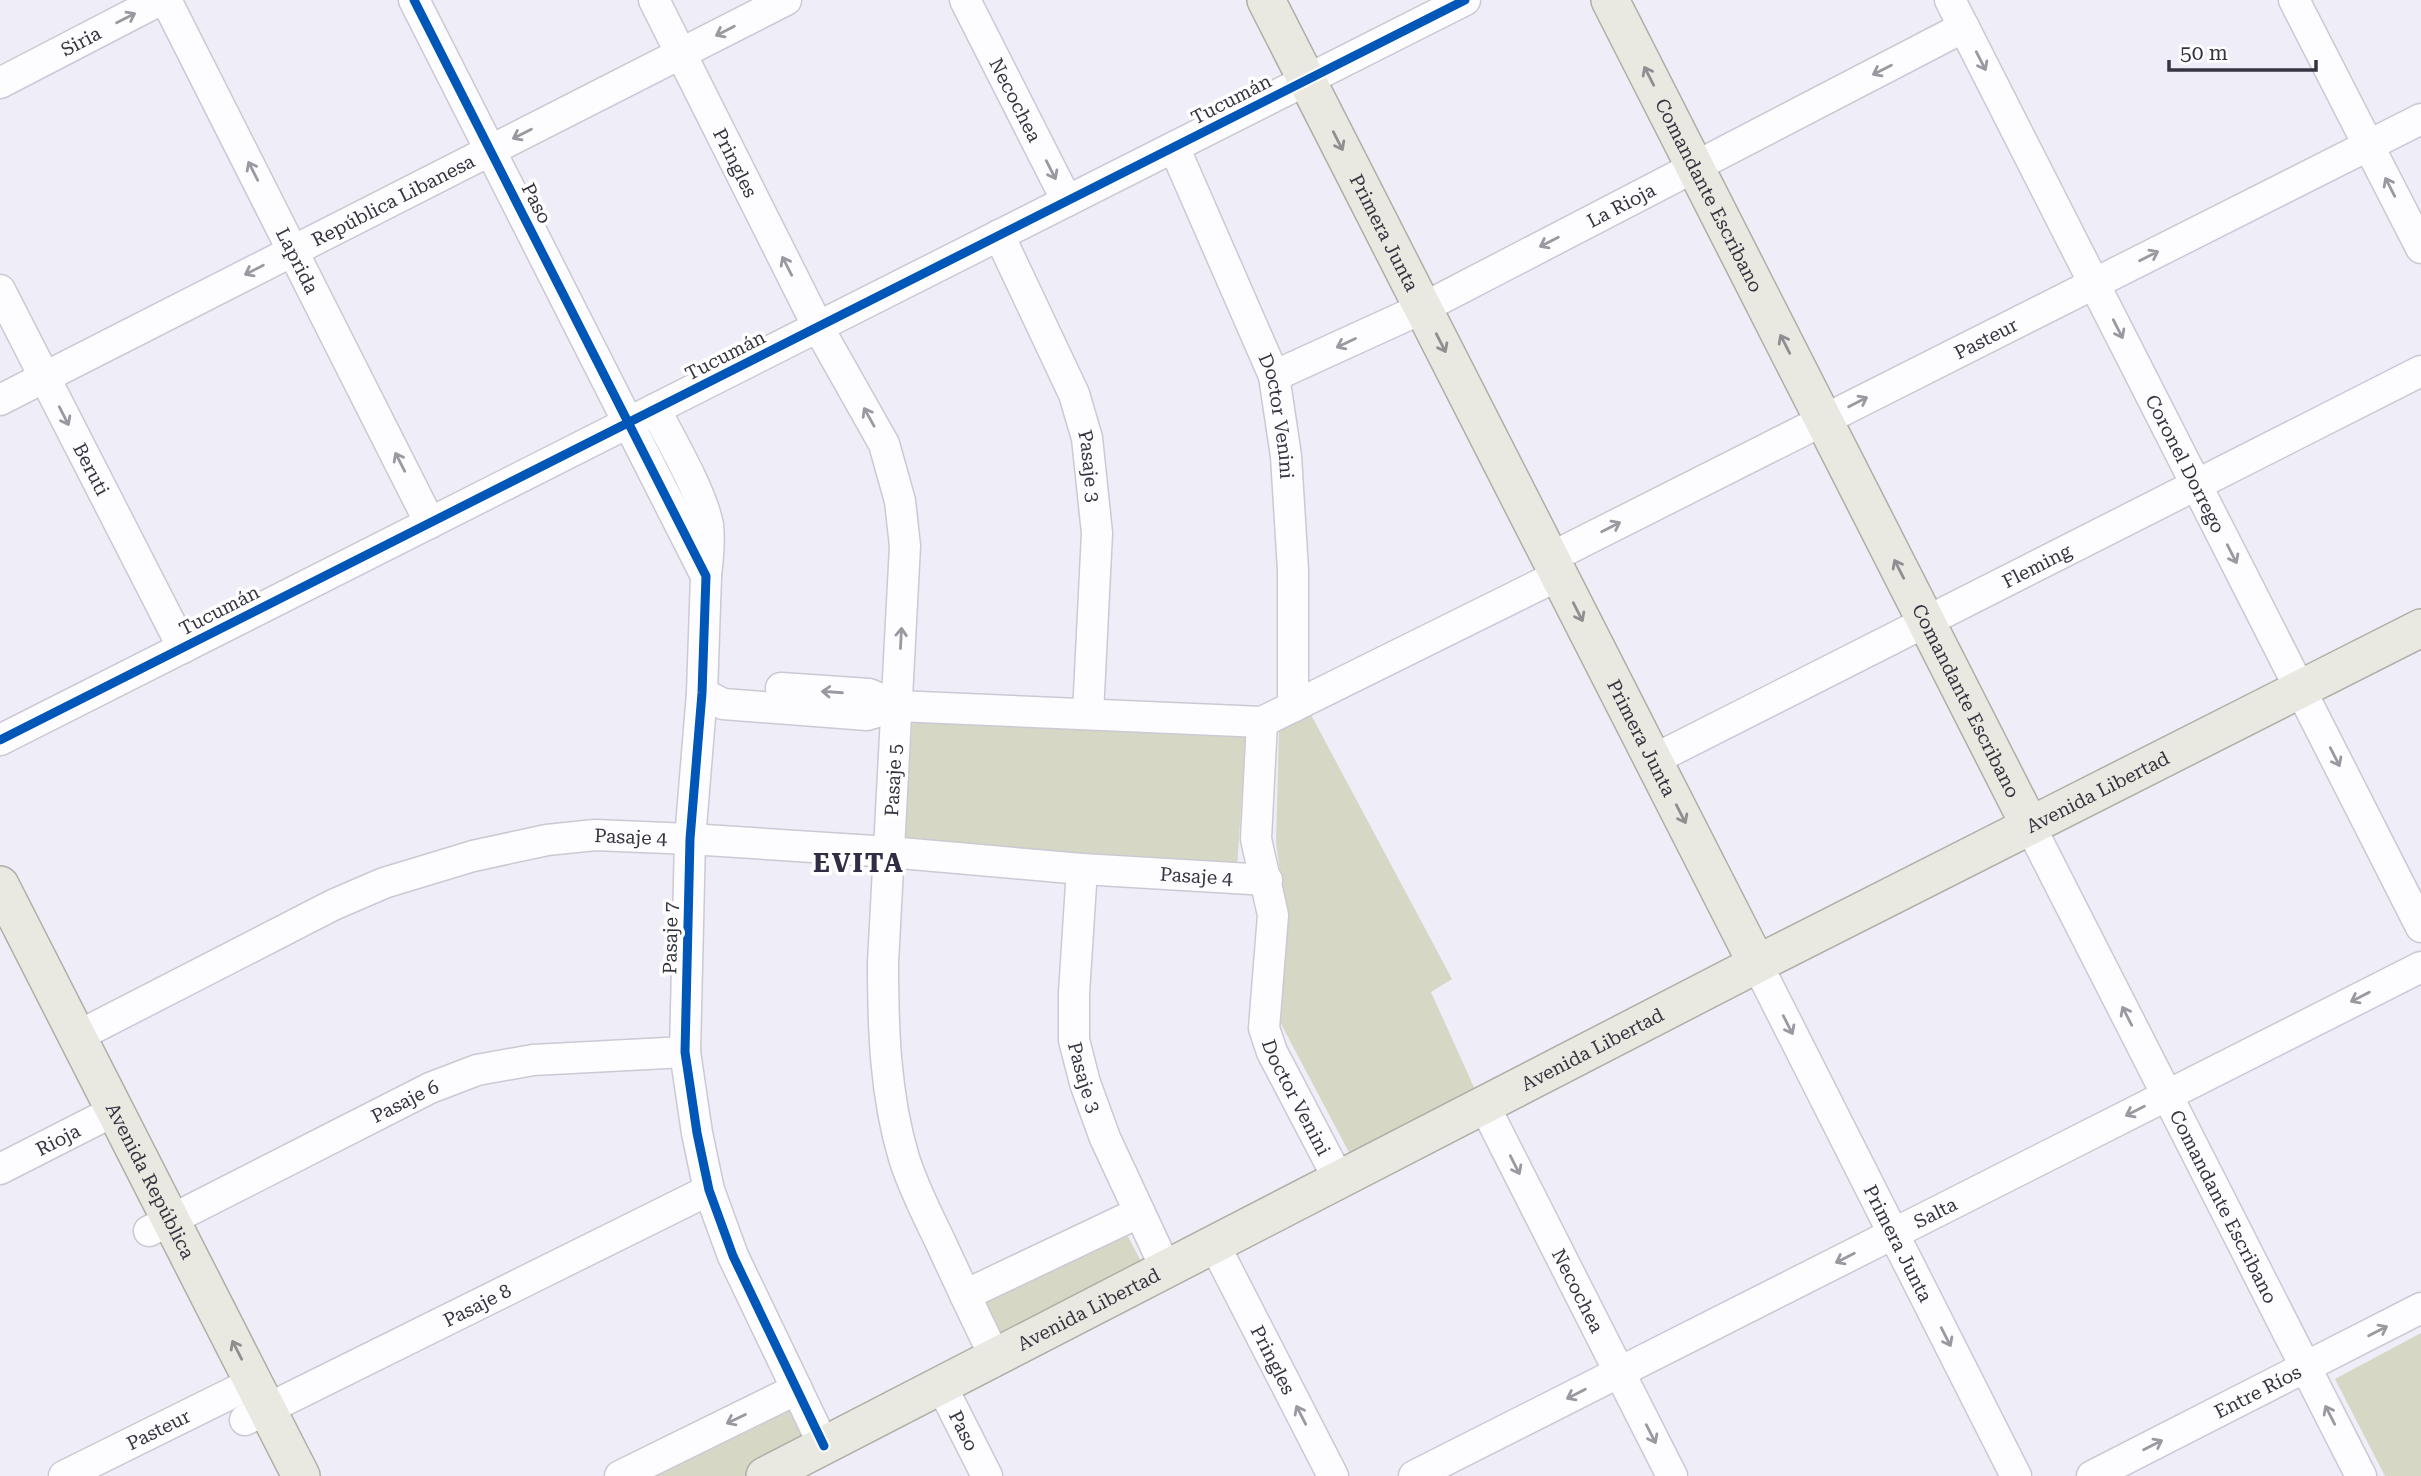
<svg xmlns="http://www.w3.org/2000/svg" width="2421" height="1476" viewBox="0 0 2421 1476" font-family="'Roboto Serif',serif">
<rect width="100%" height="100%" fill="#efedf8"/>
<g fill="#d6d7c5">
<polygon points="1309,711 1452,979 1431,992 1476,1092 1351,1156 1280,1022 1284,902 1276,842 1279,730"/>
<polygon points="913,713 1246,735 1237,867 904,845"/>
<polygon points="1124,1229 1143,1265 1001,1337 983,1304"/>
<polygon points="2421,1333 2421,1476 2385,1476 2335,1379"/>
<polygon points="792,1404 812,1443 747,1476 645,1476"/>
</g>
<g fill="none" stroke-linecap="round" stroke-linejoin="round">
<g stroke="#cbc9d3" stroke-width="33">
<g id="minor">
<path id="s1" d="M166,0L430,523"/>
<polyline points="414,0 706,576 702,693 690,839 685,1052 697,1133 709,1190 733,1256 824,1446"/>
<path id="s2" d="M654,0L818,327L884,444L900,501L905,546L883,963C883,1028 885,1095 904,1158C913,1187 927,1214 940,1241C958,1280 976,1319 995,1357"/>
<path id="s3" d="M965,0L1067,201"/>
<path id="s4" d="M1950,0L2421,927"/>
<polyline points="2294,0 2421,248"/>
<path id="s5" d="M0,83L160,0"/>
<path id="s6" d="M1174,147L1274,376L1286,456L1293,570V707"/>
<path id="s7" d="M999,235L1074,394L1087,438L1097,533L1088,714"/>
<path id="s8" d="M0,290L183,648"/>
<path id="s9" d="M1274,376L1423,308L1964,27"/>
<path id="s10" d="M0,400L786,0"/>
<path d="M655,409C671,440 702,493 708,525C710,542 708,559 706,575"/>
<path id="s11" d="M1550,558L2421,119"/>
<polyline points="781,688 869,694 897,706"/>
<polyline points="702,693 723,704 867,715 897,706 1262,722 1559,575"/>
<path id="s12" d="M1262,722L1256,839L1273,915L1264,1028L1272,1052L1339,1180"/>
<polyline points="0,740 1465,0"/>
<path id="s13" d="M1653,760L2421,371"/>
<path id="s14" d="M2030,826L2361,1476"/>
<path id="s15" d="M1082,869L1074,993V1040L1085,1083L1105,1138L1166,1269"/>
<path id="s16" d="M1757,964L2016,1476"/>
<path id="s17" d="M78,1036L333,905L384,883L473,856L547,840L595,835L690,839L889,852L1082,869L1267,880"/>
<path id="s18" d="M1484,1105L1672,1476"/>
<path id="s19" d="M0,1169L116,1110"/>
<path id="s20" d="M149,1231L430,1088L477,1070L533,1060L685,1052"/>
<path id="s21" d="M1214,1244L1333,1476"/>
<polyline points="965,1295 1138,1213"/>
<path id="s22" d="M941,1385L987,1476"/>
<path id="s23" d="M245,1420L709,1190"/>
<path id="s24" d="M64,1476L254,1382"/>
<polyline points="620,1476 797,1389"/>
<path id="s25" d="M1414,1476L2421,967"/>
<path id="s26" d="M2092,1476L2421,1308"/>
</g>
</g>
<g stroke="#b0aea5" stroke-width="40">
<g id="major">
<path id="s27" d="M1266,0L1757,964"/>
<path id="s28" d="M1610,0L2030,826"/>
<path id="s29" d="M0,885L301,1476"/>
<path id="s30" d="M765,1476L1757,964L2421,628"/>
</g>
</g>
<use href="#minor" stroke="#fdfcfe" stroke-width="30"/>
<use href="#major" stroke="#eae9e1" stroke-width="37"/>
<g stroke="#fff" stroke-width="13">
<g id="cycleway">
<polyline points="414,0 706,576 702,693 690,839 685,1052 697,1133 709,1190 733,1256 824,1446"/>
<polyline points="0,740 1465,0"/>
</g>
</g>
<use href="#cycleway" stroke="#0057b8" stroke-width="9"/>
</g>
<defs><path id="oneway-shaft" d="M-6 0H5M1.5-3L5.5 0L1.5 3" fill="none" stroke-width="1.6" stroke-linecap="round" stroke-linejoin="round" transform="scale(1.75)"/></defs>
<g stroke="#9a98a0">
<use href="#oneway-shaft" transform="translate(126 18) rotate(-27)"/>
<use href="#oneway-shaft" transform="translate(725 31) rotate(153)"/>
<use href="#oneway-shaft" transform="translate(1981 61) rotate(63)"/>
<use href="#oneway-shaft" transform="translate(1882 70) rotate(153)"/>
<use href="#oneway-shaft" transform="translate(522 134) rotate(153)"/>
<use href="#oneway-shaft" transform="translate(1051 170) rotate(63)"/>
<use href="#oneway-shaft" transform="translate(253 171) rotate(-117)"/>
<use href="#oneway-shaft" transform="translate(2390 187) rotate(-117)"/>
<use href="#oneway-shaft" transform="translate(1549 242) rotate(153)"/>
<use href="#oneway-shaft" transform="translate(2149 256) rotate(-27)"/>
<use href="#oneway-shaft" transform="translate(787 266) rotate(-117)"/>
<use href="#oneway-shaft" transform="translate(254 270) rotate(153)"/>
<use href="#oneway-shaft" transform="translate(2118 329) rotate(63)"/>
<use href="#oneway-shaft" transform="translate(1346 343) rotate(155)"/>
<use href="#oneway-shaft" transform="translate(1858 402) rotate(-27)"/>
<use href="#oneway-shaft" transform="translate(64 416) rotate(63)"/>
<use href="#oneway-shaft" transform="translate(869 417) rotate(-119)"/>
<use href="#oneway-shaft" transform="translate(400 462) rotate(-117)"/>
<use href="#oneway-shaft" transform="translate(1611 527) rotate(-27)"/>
<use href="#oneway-shaft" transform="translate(2232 554) rotate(63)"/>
<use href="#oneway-shaft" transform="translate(901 638) rotate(-87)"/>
<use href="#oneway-shaft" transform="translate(832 692) rotate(-176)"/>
<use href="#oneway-shaft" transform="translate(2335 757) rotate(63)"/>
<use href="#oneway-shaft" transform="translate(2360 997) rotate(153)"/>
<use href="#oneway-shaft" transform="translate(2127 1016) rotate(-117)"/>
<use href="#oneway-shaft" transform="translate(1788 1025) rotate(63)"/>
<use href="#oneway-shaft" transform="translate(2135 1111) rotate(153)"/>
<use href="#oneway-shaft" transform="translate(1515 1165) rotate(63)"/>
<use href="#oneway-shaft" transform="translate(1845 1258) rotate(153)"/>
<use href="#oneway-shaft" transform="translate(2378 1331) rotate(-27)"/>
<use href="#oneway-shaft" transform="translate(1946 1337) rotate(63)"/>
<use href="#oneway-shaft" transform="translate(1576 1394) rotate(153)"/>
<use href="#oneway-shaft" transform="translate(1301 1415) rotate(-117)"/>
<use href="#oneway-shaft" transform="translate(2330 1415) rotate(-117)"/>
<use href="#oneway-shaft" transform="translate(736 1419) rotate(154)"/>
<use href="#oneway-shaft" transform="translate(1651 1434) rotate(63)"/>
<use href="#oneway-shaft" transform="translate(2153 1445) rotate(-27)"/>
</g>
<g stroke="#908e91">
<use href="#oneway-shaft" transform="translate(1649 76) rotate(-117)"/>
<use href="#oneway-shaft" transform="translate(1338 141) rotate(63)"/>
<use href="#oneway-shaft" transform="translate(1441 343) rotate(63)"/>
<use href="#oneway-shaft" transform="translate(1785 344) rotate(-117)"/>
<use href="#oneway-shaft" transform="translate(1899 569) rotate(-117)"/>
<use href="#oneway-shaft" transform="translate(1578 612) rotate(63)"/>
<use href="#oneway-shaft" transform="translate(1681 814) rotate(63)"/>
<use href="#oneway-shaft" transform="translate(237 1350) rotate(-117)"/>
</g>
<g text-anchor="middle" stroke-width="7" stroke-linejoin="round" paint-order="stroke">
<g font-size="19" fill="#363441" stroke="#fff">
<text dy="7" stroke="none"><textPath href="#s5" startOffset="91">Siria</textPath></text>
<text transform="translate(1231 99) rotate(-27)" y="7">Tucumán</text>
<text dy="7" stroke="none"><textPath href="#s3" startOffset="112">Necochea</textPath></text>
<text dy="7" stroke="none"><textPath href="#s2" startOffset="182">Pringles</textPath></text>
<text dy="7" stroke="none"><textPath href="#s28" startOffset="219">Comandante Escribano</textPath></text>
<text dy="7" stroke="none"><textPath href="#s10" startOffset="441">República Libanesa</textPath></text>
<text transform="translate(537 203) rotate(63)" y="7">Paso</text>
<text dy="7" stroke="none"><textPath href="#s9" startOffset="387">La Rioja</textPath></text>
<text dy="7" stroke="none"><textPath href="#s27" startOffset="261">Primera Junta</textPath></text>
<text dy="7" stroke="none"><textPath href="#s1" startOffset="292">Laprida</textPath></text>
<text dy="7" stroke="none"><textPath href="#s11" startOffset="488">Pasteur</textPath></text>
<text transform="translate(725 355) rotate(-27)" y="7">Tucumán</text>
<text dy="7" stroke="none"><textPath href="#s6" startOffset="290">Doctor Venini</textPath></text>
<text dy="7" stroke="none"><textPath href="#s4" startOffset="520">Coronel Dorrego</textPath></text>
<text dy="7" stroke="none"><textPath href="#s7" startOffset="250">Pasaje 3</textPath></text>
<text dy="7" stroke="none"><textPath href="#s8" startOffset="201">Beruti</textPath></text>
<text dy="7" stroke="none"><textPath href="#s13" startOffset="430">Fleming</textPath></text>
<text transform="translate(219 610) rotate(-27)" y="7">Tucumán</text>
<text dy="7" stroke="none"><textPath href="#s28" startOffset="786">Comandante Escribano</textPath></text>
<text dy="7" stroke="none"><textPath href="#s27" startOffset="828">Primera Junta</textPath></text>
<text transform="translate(893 780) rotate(-87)" y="7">Pasaje 5</text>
<text dy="7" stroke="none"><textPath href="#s30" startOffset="1498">Avenida Libertad</textPath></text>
<text dy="7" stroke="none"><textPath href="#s17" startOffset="595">Pasaje 4</textPath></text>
<text dy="7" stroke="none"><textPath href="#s17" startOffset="1162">Pasaje 4</textPath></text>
<text transform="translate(670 938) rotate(-89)" y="7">Pasaje 7</text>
<text dy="7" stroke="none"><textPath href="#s30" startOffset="931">Avenida Libertad</textPath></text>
<text dy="7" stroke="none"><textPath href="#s15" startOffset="210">Pasaje 3</textPath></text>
<text dy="7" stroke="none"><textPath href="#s12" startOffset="385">Doctor Venini</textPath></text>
<text dy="7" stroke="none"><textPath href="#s20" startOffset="287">Pasaje 6</textPath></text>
<text dy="7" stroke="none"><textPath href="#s19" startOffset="65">Rioja</textPath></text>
<text dy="7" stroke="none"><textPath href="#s29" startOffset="332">Avenida República</textPath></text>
<text dy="7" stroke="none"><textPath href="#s14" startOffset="427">Comandante Escribano</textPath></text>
<text dy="7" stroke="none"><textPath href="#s25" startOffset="584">Salta</textPath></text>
<text dy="7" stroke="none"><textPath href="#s16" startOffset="313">Primera Junta</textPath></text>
<text dy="7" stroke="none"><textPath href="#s18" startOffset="208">Necochea</textPath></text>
<text dy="7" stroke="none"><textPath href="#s23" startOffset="259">Pasaje 8</textPath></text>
<text dy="7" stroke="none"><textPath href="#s30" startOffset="364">Avenida Libertad</textPath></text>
<text dy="7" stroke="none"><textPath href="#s21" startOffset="130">Pringles</textPath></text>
<text dy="7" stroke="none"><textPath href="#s26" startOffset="186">Entre Ríos</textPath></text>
<text dy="7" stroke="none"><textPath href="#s24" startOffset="105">Pasteur</textPath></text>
<text dy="7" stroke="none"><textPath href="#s22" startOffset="51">Paso</textPath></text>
</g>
<g font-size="26" font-weight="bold" letter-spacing="2" fill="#322d45" stroke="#fff">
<text x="859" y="872">EVITA</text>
</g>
</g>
<path d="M2169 60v10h147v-10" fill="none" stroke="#363441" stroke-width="3.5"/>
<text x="2180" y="60" font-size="21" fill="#363441" stroke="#ffffff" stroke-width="5" paint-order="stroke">50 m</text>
</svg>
